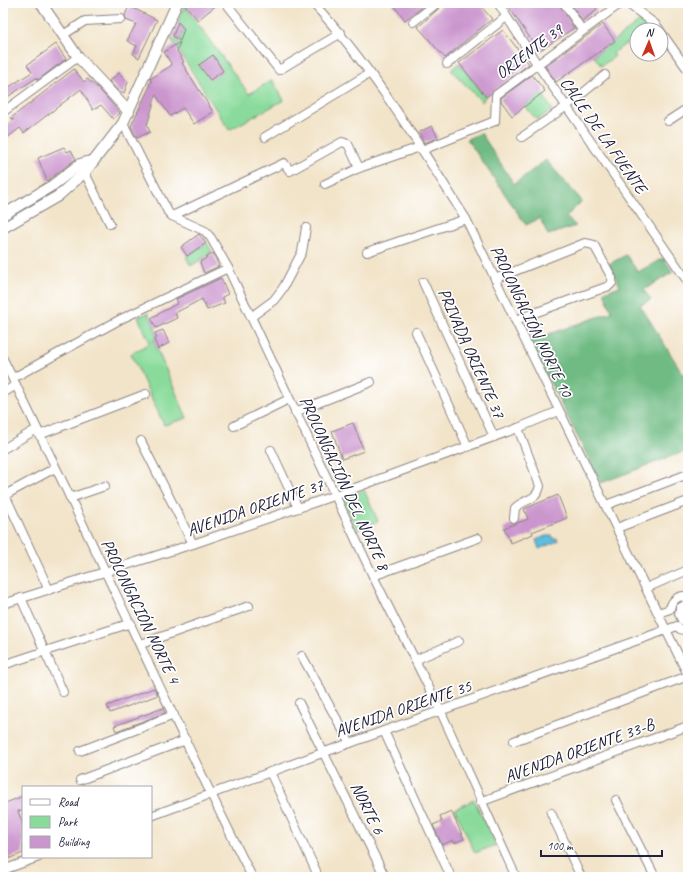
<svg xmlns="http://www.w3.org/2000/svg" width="691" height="880" viewBox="0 0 691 880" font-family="Caveat,sans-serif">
<rect width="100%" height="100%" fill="#fff"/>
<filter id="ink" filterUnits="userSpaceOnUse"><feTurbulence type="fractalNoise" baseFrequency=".025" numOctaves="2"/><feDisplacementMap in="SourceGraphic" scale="8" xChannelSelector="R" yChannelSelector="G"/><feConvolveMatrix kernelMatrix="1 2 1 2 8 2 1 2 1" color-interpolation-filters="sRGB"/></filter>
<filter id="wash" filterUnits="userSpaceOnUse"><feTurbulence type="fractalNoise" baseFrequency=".012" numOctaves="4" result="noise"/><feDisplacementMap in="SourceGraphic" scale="16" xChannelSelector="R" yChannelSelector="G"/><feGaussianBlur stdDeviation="0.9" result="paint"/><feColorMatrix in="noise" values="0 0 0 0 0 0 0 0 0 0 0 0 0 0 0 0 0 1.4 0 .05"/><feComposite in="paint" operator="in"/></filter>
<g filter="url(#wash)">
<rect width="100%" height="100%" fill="#f2e4c9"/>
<g fill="#8adb9b" stroke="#567e6b">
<polygon points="184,5 249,94 272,80 284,100 229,130 170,37 180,41 184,29 178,22"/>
<polygon points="640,21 647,28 637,30 637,36 613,53 615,56 601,66 594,56"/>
<polygon points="459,63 485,97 482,102 451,70"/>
<polygon points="542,93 552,110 537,120 525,106"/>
<polygon points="207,243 212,252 191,266 186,257"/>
<polygon points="148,313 157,332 155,333 157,338 153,340 187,418 164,425 131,354 150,343 138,317"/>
<polygon points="364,490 378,521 357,530 343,499"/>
<polygon points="474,800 496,845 475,853 455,809"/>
</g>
<g fill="#6fbb83" stroke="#486e5f">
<polygon points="481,133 514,184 546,160 582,201 566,217 576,226 548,235 540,218 526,225 467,139"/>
<polygon points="626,255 638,272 663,258 673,272 644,290 651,300 640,305 688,382 688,450 601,483 529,341 612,312 604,292 620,286 609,264"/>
</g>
<polygon fill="#5fbdde" stroke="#40708c" points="546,536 552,536 554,539 557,538 558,541 539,549 536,540"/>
<g id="blocks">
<g fill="#cb95ce">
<polygon points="183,3 219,3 198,20"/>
<polygon points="392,3 428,3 405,20"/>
<polygon points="445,3 478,3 492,19 445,58 418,27"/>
<polygon points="506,3 559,3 574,28 539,51"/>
<polygon points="571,3 592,3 597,10 582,21"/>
<polygon points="129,6 157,20 139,58 133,54 137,46 127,41 136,24 126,20 125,15"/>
<polygon points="178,22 184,29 180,41 173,36"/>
<polygon points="603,24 615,41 556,82 545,66"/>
<polygon points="503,30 529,64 486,97 459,63"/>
<polygon points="180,42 177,51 184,62 182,63 213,112 194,124 183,108 170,116 156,95 147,125 150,132 137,138 131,126 150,86 149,84 152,82 150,79 172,65 164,52"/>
<polygon points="56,44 66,59 38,80 36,78 3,100 3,91 32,72 27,65"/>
<polygon points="213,55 223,71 210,80 199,65"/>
<polygon points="74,69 84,82 87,79 98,88 120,113 113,119 101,105 93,110 81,89 24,133 20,128 3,141 3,128 14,120 11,118"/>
<polygon points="119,73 128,82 124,93 120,93 109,81"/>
<polygon points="532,75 545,91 512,116 501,101 501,98"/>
<polygon points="432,126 438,138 424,143 419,132"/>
<polygon points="64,147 67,152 71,150 76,159 47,181 38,158"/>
<polygon points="199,234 206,243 187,256 181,247"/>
<polygon points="213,253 219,266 204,273 200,262"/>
<polygon points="221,278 228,294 222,297 225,303 207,310 202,299 175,313 177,318 156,328 151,318 178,303 176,299"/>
<polygon points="163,330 169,343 158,349 154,340 157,338 155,333"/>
<polygon points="353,423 364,451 342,459 332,431"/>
<polygon points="558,495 567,518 532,532 533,534 511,543 504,528 528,519 524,509"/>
<polygon points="154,688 158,695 110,713 107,706"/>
<polygon points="163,708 165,713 116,731 114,726"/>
<polygon points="23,796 23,810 18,811 23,825 23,853 3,861 3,854 7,852 3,841 3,804"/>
<polygon points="451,811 464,839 454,843 453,840 442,845 433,825 442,821 440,816"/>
</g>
</g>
</g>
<g filter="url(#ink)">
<use href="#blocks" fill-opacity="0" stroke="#8a8382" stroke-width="1"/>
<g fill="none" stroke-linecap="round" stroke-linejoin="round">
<g stroke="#8a8382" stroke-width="10">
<g id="minor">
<polyline points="226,3 279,70 341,33"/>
<path d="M313,3C373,68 419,145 466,219L688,675"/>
<polyline points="498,3 537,64 688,282"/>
<polyline points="564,3 582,30"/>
<polyline points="627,3 655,24 660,30"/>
<polyline points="413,22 437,3"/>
<polyline points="661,32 688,70"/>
<polyline points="63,35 85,21 121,19"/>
<polyline points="447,64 506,17"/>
<polyline points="3,112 78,57"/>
<polyline points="668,121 688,108"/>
<polyline points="123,123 168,212 172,216 205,231 211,238 228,268 373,576 441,712 516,877"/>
<polyline points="265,137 370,73"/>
<polyline points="522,137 567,106 605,75"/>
<polyline points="422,150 495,121 496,95 621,3"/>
<polyline points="82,167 110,224"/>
<polyline points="325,184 359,168 420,147"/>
<polyline points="172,216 284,163 290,171 342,142 348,144 359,168"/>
<polyline points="367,252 466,219"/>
<polyline points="495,279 585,243 594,245 612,278 612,283 609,286 515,320"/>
<polyline points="423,282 494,437"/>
<polyline points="251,317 274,300 283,288 302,252 306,228"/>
<polyline points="416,332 468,447"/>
<path d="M3,359C88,530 166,706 252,877"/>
<polyline points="13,378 121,319 228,268"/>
<polyline points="3,393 16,385"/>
<polyline points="295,412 371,382"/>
<polyline points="234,426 289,399"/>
<polyline points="39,435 146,394"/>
<polyline points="141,441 193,544"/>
<polyline points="3,449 37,429"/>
<polyline points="271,450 298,508"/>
<polyline points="5,495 49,590"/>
<polyline points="3,496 55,468"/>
<polyline points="70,498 105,486"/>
<polyline points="606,505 688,474"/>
<path d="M514,518L515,508C524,499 537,501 540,486L518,428"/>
<polyline points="617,528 688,501"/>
<polyline points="373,576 478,538"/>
<polyline points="646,588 688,570"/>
<polyline points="21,598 63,692"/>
<polyline points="688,603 680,608 679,614 682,620 688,623"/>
<polyline points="3,604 193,544 336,495 518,428 559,411"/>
<path d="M658,613L670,609C671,602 676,597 683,596L688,601"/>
<polyline points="141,644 249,606"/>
<polyline points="302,656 350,743"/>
<polyline points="415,660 459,641"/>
<polyline points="3,665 131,623"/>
<polyline points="299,703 385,877"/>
<polyline points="384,731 451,877"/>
<polyline points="514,741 688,676"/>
<polyline points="80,751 174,715"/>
<polyline points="270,772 316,871"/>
<polyline points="80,780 186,740"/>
<polyline points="616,800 655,877"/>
<polyline points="480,802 688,726"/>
<polyline points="551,813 581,877"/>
<polyline points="151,816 325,752 666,630 677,626 680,629 688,631"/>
<polyline points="3,870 39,857"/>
</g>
</g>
<g stroke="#8a8382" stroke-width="12">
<g id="tertiary">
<polyline points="41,3 78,57 129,112"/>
<polyline points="3,215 53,185 80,164 94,160"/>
<polyline points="3,228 58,196 86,171 123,123 177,3"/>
</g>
</g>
<use href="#minor" stroke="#fff" stroke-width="8"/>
<use href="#tertiary" stroke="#fff" stroke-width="10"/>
</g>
</g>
<g text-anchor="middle" stroke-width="3.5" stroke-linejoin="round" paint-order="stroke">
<g font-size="17" fill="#22223b" stroke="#fff">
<text transform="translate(529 51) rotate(-37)" y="6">ORIENTE 39</text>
<text transform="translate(604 135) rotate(55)" y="6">CALLE DE LA FUENTE</text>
<text transform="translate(532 321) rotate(64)" y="6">PROLONGACIÓN NORTE 10</text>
<text transform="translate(472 353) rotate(66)" y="6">PRIVADA ORIENTE 37</text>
<text transform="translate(345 483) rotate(65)" y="6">PROLONGACIÓN DEL NORTE 8</text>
<text transform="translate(255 507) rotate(-19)" y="6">AVENIDA ORIENTE 37</text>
<text transform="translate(141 611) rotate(64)" y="6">PROLONGACIÓN NORTE 4</text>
<text transform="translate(403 708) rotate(-19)" y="6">AVENIDA ORIENTE 35</text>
<text transform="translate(579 750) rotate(-20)" y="6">AVENIDA ORIENTE 33-B</text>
<text transform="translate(368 808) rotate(64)" y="6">NORTE 6</text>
</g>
</g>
<rect width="691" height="880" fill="none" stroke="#fff" stroke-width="16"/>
<rect x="22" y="786" width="130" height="72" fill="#ffffff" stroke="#a7a7b1"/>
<rect x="30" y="799" width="20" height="6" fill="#ffffff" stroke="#a7a7b1"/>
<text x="58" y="806" font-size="12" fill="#22223b">Road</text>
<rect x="30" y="816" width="20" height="12" fill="#8adb9b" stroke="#a7a7b1"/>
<text x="58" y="826" font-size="12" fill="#22223b">Park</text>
<rect x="30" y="836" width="20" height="12" fill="#cb95ce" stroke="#a7a7b1"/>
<text x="58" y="846" font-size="12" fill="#22223b">Building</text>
<g transform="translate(649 42) rotate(2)"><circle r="19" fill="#ffffff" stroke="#a7a7b1"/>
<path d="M0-3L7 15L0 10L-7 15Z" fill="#c8321e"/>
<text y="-6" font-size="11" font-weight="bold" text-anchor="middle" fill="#22223b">N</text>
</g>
<path d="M541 850v6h121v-6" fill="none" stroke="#22223b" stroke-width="2"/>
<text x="547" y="850" font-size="12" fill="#22223b" stroke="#ffffff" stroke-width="3" paint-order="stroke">100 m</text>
</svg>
